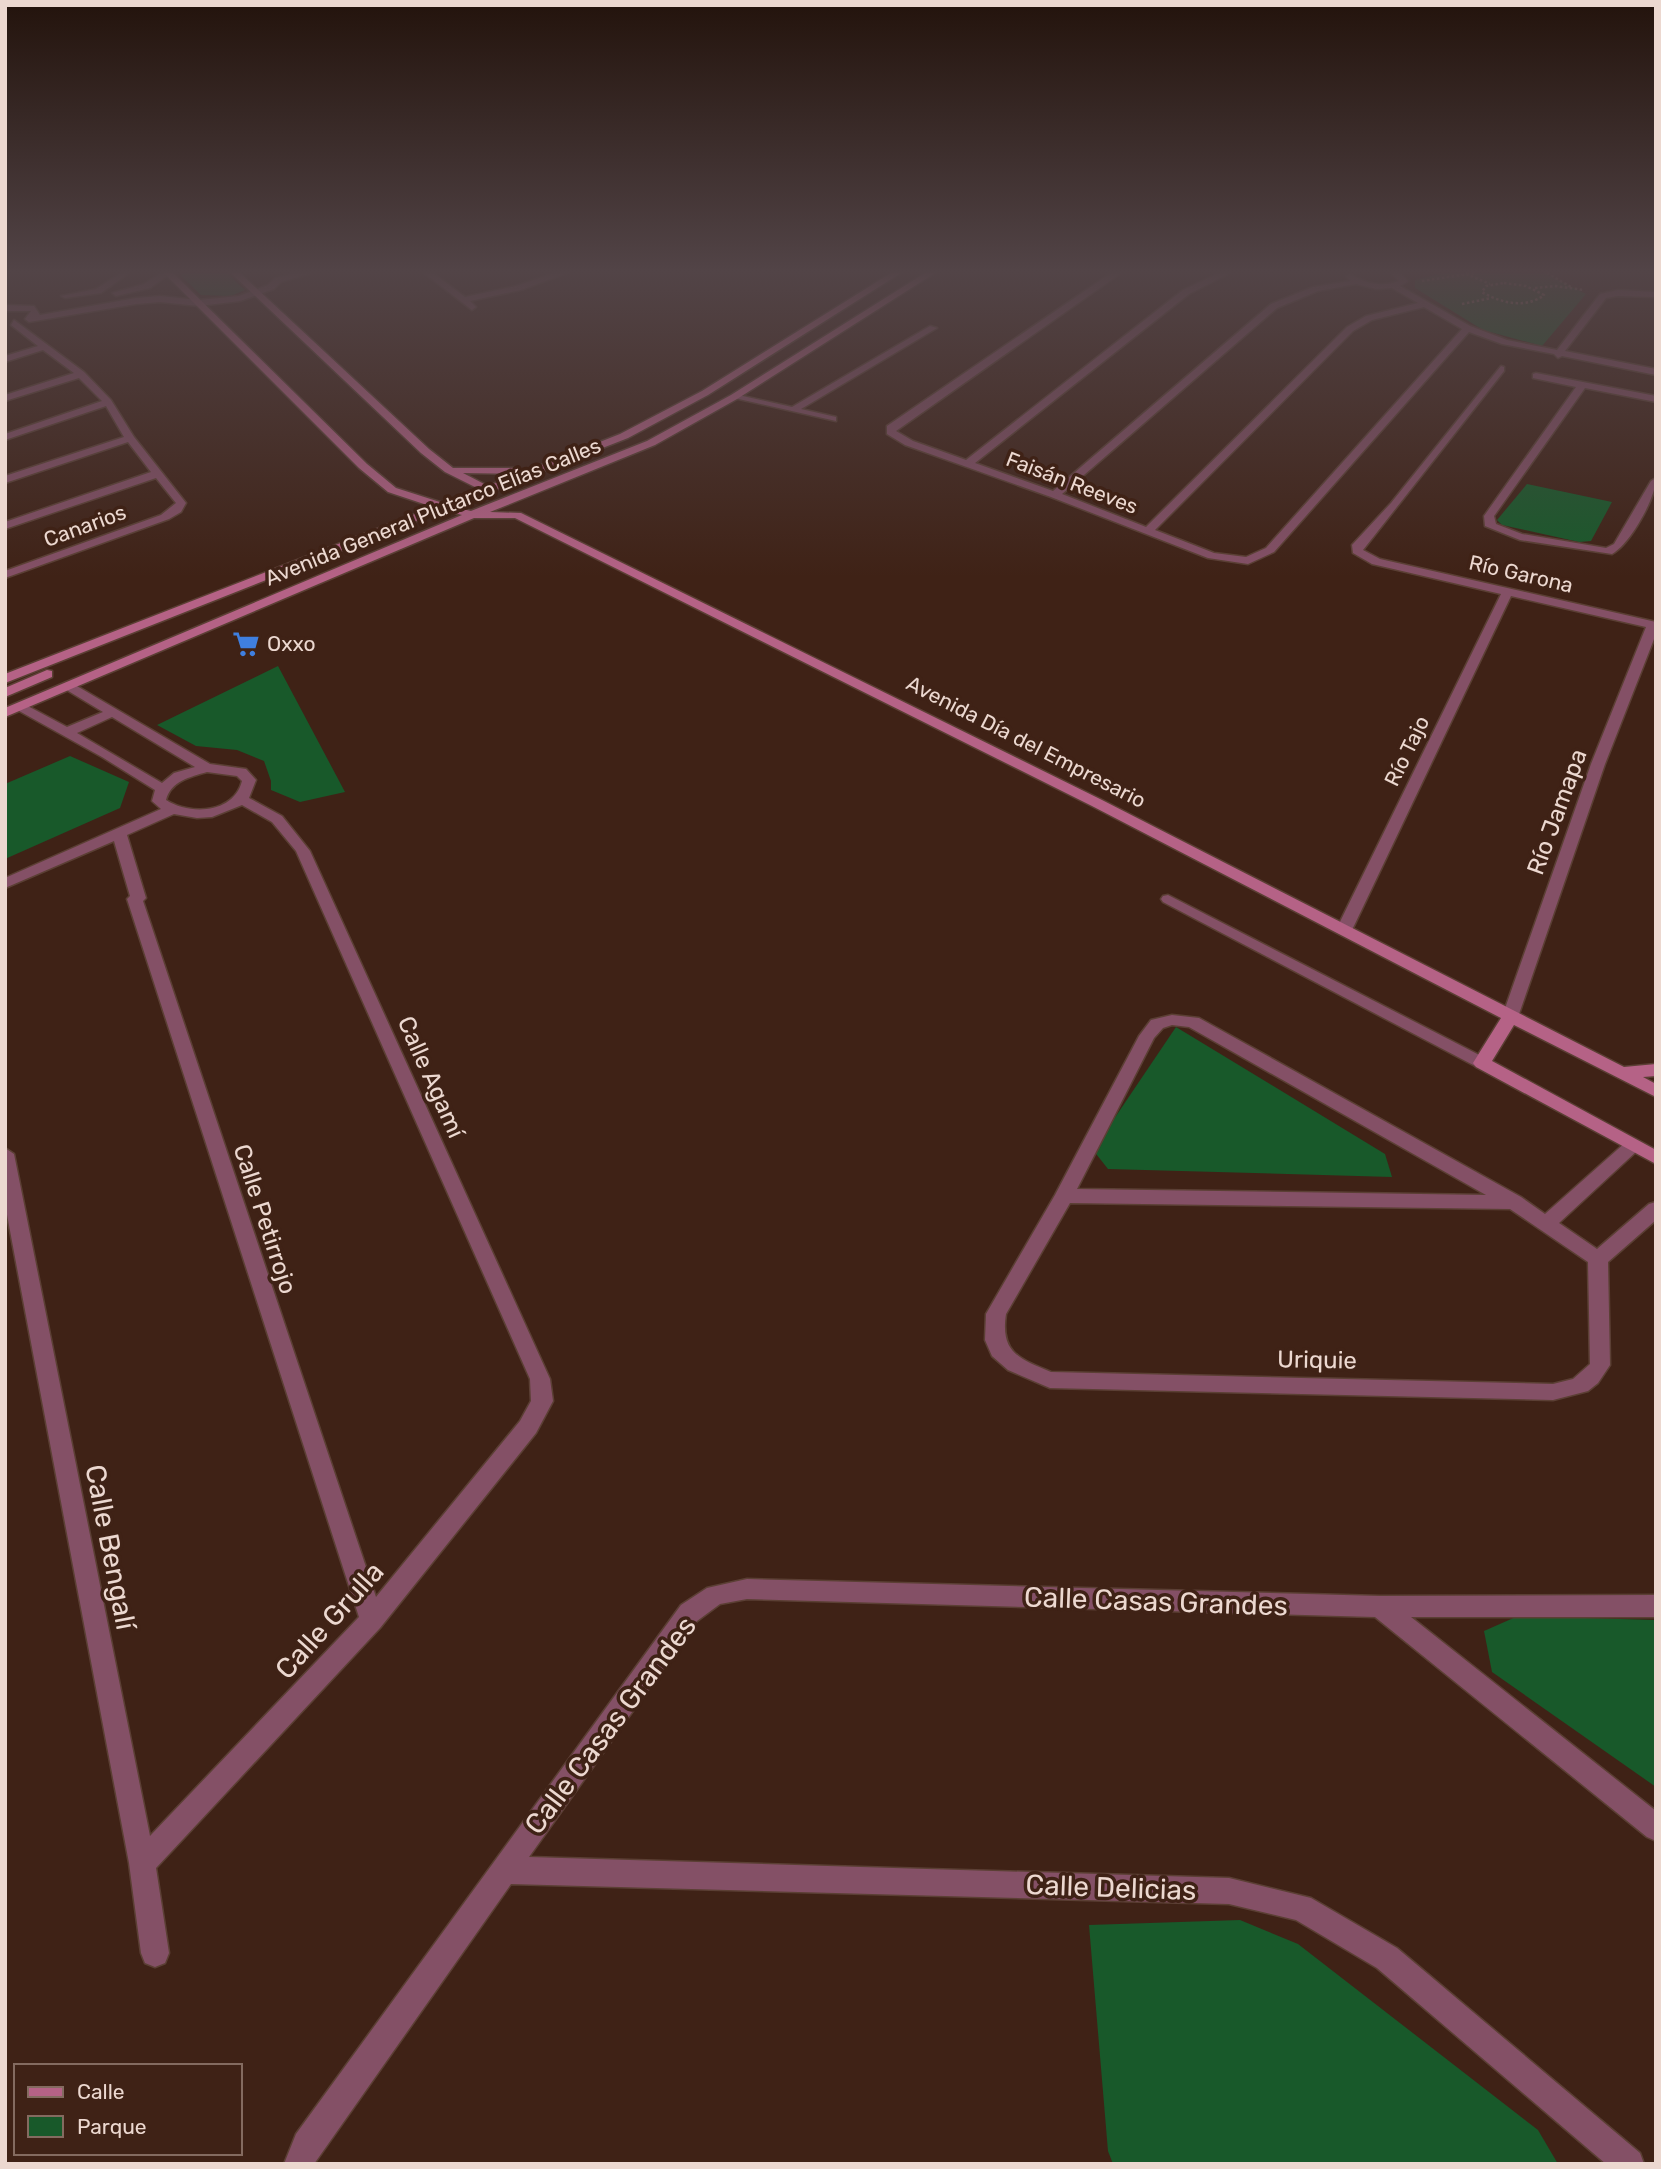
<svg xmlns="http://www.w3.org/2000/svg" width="1661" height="2169" viewBox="0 0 1661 2169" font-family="Rubik,sans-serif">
<rect width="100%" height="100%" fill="#3f2216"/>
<g fill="#18592a">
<polygon points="183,273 227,273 245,290 231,296 201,295 181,276"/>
<polygon points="1444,273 1544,273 1586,294 1542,346 1483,330 1415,288 1415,280"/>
<polygon points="1527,484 1612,502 1591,541 1579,542 1502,525 1497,520"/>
<polygon points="278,666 345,792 300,802 271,790 271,781 264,761 237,750 196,746 157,725"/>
<polygon points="70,756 129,782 120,808 5,859 5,784"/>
<polygon points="1176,1027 1385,1154 1392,1177 1108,1169 1093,1150"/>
<polygon points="1518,1616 1656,1620 1656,1787 1492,1672 1484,1631"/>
<polygon points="1240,1920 1298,1944 1538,2130 1558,2164 1113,2164 1108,2151 1089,1925"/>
</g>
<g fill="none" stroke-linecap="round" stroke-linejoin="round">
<g stroke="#5b3f34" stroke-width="3">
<g id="lane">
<polygon points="121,273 129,273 101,293 65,298 61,296 96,289"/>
<polygon points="930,326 937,328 801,409 836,417 836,421 730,397 734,394 792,407"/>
<polygon points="1168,895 1487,1059 1490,1063 1487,1067 1477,1067 1163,902 1161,899 1163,896"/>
</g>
</g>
<g stroke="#5b3f34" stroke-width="3">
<g id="street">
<polygon points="161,273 171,273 150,288 116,296 112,293 144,284"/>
<polygon points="296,273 311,273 281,282 274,289 240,301 199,306 160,302 136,304 29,322 25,319 31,311 5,311 5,305 34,306 40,315 136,298 160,296 199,300 239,296 268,285 275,278"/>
<polygon points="424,273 433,273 465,297 516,286 554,273 567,273 521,290 470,301 476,307 472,310"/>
<path d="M1111,273H1121L896,431L913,441L966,460L1183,290L1219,273H1230L1189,294L975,463L1053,491L1271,304L1313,287L1350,281L1346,276L1350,274C1366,283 1380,288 1399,281L1391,273H1400L1408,281L1400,286L1470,326L1507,340L1557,350L1600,294L1618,290L1656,292V297L1618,296L1606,298L1565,351L1656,369V375L1562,356L1558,358L1554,354L1502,344L1469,332L1274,552L1248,564L1208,558L1051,497L905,445L887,434V426ZM1356,284L1376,289L1392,288L1418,303L1366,316L1347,327L1146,527L1062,494L1277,308L1318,291ZM1424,307L1462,329L1266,548L1246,557L1214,553L1155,530L1353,331L1372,320Z"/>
<polygon points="14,320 84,372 111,400 134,437 186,503 181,512 169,519 5,578 5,571 161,515 176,503 156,478 5,529 5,522 151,472 128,442 5,483 5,476 124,437 106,406 5,440 5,434 102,401 79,378 5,401 5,395 74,373 43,350 5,362 5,356 38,346 11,325"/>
<polygon points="1501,366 1504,367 1504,371 1363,550 1380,559 1656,622 1656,634 1605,764 1518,1017 1510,1022 1502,1017 1591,764 1646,627 1511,596 1352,930 1344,935 1336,930 1501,594 1372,564 1353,553 1352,545 1391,503"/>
<path d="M1536,373L1656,396V402L1585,388L1494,516L1496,524L1522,534L1606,548L1614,544L1651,481L1656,478C1656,498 1630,544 1612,554L1520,540L1485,526L1484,516L1576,387L1533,378V374Z"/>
<path d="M70,682L210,764L246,769L256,780L249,798L282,816L310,851L550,1379L553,1401L536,1433L380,1628L156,1868L169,1953L165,1963L155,1967L145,1963L141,1953L129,1863L5,1204V1148L14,1154L150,1836L359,1617L127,899L130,896L114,841L5,888V878L161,809L152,801L155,790L102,757L12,707L19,703L24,704L67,727L103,712L65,689V683ZM112,717L195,767L174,773L162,783L77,733ZM207,772L237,776L242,781C234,813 191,816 166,800C171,781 190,777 207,772ZM242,805L272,822L296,851L530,1379L531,1401L520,1421L376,1597L143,901L146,898L127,835L174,814L197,818L212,817Z"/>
<path d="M1172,1015L1199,1018L1521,1197L1545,1214L1626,1142H1638L1641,1146L1638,1150L1559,1223L1597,1249L1649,1204L1656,1202V1220L1608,1262L1610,1365L1598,1383L1588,1391L1553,1400L1050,1388L1008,1370L992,1356L985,1340L986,1314L1055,1195L1139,1036L1151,1020ZM1172,1025L1189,1027L1486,1195L1077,1189L1154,1038L1163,1028ZM1070,1203L1510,1209L1588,1262L1590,1364L1573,1379L1553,1384L1051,1372C1020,1359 1000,1353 1006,1314Z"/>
<polygon points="747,1579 1380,1596 1656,1595 1656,1617 1411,1617 1656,1811 1656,1841 1647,1837 1375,1617 747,1599 720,1604 697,1621 529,1857 1229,1878 1311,1898 1397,1948 1640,2153 1644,2164 1606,2164 1377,1968 1296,1920 1229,1904 511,1884 314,2164 284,2164 296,2134 681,1605 707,1588"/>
</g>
</g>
<g stroke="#5b3f34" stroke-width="3">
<g id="secondary">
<path d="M164,273H173L367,464L396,488L443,503L479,489L445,472L421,453L231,273H240L429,449L453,468H519L524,472L620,434L702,391L891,273H901L708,395L628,438L495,490L494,493L454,507L471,511L647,441L731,395L925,273H935L737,399L655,445L490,512L521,513L1102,800L1624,1067L1656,1064V1076L1643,1077L1656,1084V1097L1514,1025L1492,1061L1656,1150V1164L1476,1067L1473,1063L1501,1018L1092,806L515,518H474L5,717V708L462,515L444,510L5,683V674L433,507L388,492L359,468ZM463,473L518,474L488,486Z"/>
<polygon points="47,670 52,671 52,677 5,697 5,688"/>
</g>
</g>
<g stroke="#957d73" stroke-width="2.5" stroke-dasharray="2.5 2.5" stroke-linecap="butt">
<polyline points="1547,273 1571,287"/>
<polyline points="1466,274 1490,284"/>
<polyline points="1422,281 1475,273"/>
<path d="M1504,283L1526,286L1544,295C1526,309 1500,303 1482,292L1486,286Z"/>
<polyline points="1535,288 1555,286 1584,290"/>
<polyline points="1462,304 1491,298"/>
</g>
<use href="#lane" fill="#845066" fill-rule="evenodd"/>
<use href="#street" fill="#845066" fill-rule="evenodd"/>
<use href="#secondary" fill="#b56286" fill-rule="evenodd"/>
</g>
<linearGradient id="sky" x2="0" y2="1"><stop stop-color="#23130c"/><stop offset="0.47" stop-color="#524447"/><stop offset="1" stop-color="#524447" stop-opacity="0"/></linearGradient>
<rect width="1661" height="577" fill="url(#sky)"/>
<defs>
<g id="supermarket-bare" transform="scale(2.1)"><path d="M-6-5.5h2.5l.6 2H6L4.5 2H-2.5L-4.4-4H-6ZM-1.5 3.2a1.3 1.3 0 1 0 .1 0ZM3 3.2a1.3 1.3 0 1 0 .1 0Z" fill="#3f7fe0" stroke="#3f2216" stroke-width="2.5" paint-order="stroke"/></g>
</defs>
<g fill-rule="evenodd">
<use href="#supermarket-bare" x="246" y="644"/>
</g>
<g text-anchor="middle" stroke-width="7" stroke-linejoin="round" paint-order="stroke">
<g font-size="21" fill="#ecd8d0" stroke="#3f2216">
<text transform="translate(1072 483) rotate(21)" y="7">Faisán Reeves</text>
<text transform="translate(433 512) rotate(-22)" y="7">Avenida General Plutarco Elías Calles</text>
<text transform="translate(85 526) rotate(-20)" y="7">Canarios</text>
<text transform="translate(1521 574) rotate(13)" y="7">Río Garona</text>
<text transform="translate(1026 742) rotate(27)" y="7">Avenida Día del Empresario</text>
<text transform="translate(1407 751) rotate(-64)" y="7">Río Tajo</text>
</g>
<g font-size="21" fill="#ecd8d0" stroke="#3f2216" text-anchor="start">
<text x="267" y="651">Oxxo</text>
</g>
<g font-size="24" fill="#ecd8d0" stroke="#3f2216">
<text transform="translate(1557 812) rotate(-70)" y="8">Río Jamapa</text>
<text transform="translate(431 1077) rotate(66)" y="8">Calle Agamí</text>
<text transform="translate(265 1219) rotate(72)" y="8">Calle Petirrojo</text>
<text transform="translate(1317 1360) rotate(1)" y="8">Uriquie</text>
</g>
<g font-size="28" fill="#ecd8d0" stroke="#3f2216">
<text transform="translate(111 1547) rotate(79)" y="10">Calle Bengalí</text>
<text transform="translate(1156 1601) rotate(2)" y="10">Calle Casas Grandes</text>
<text transform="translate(329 1620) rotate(-48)" y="10">Calle Grulla</text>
<text transform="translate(610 1725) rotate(-53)" y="10">Calle Casas Grandes</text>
<text transform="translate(1111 1887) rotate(2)" y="10">Calle Delicias</text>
</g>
</g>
<rect width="1661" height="2169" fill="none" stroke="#ecd8d0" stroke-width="14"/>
<rect x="14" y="2064" width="228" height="91" fill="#3f2216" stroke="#846b60" stroke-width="2"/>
<rect x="28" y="2087" width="35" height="10" fill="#b56286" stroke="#846b60" stroke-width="2"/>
<text x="77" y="2099" font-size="21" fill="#ecd8d0">Calle</text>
<rect x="28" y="2116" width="35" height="21" fill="#18592a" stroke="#846b60" stroke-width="2"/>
<text x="77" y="2134" font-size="21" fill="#ecd8d0">Parque</text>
</svg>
